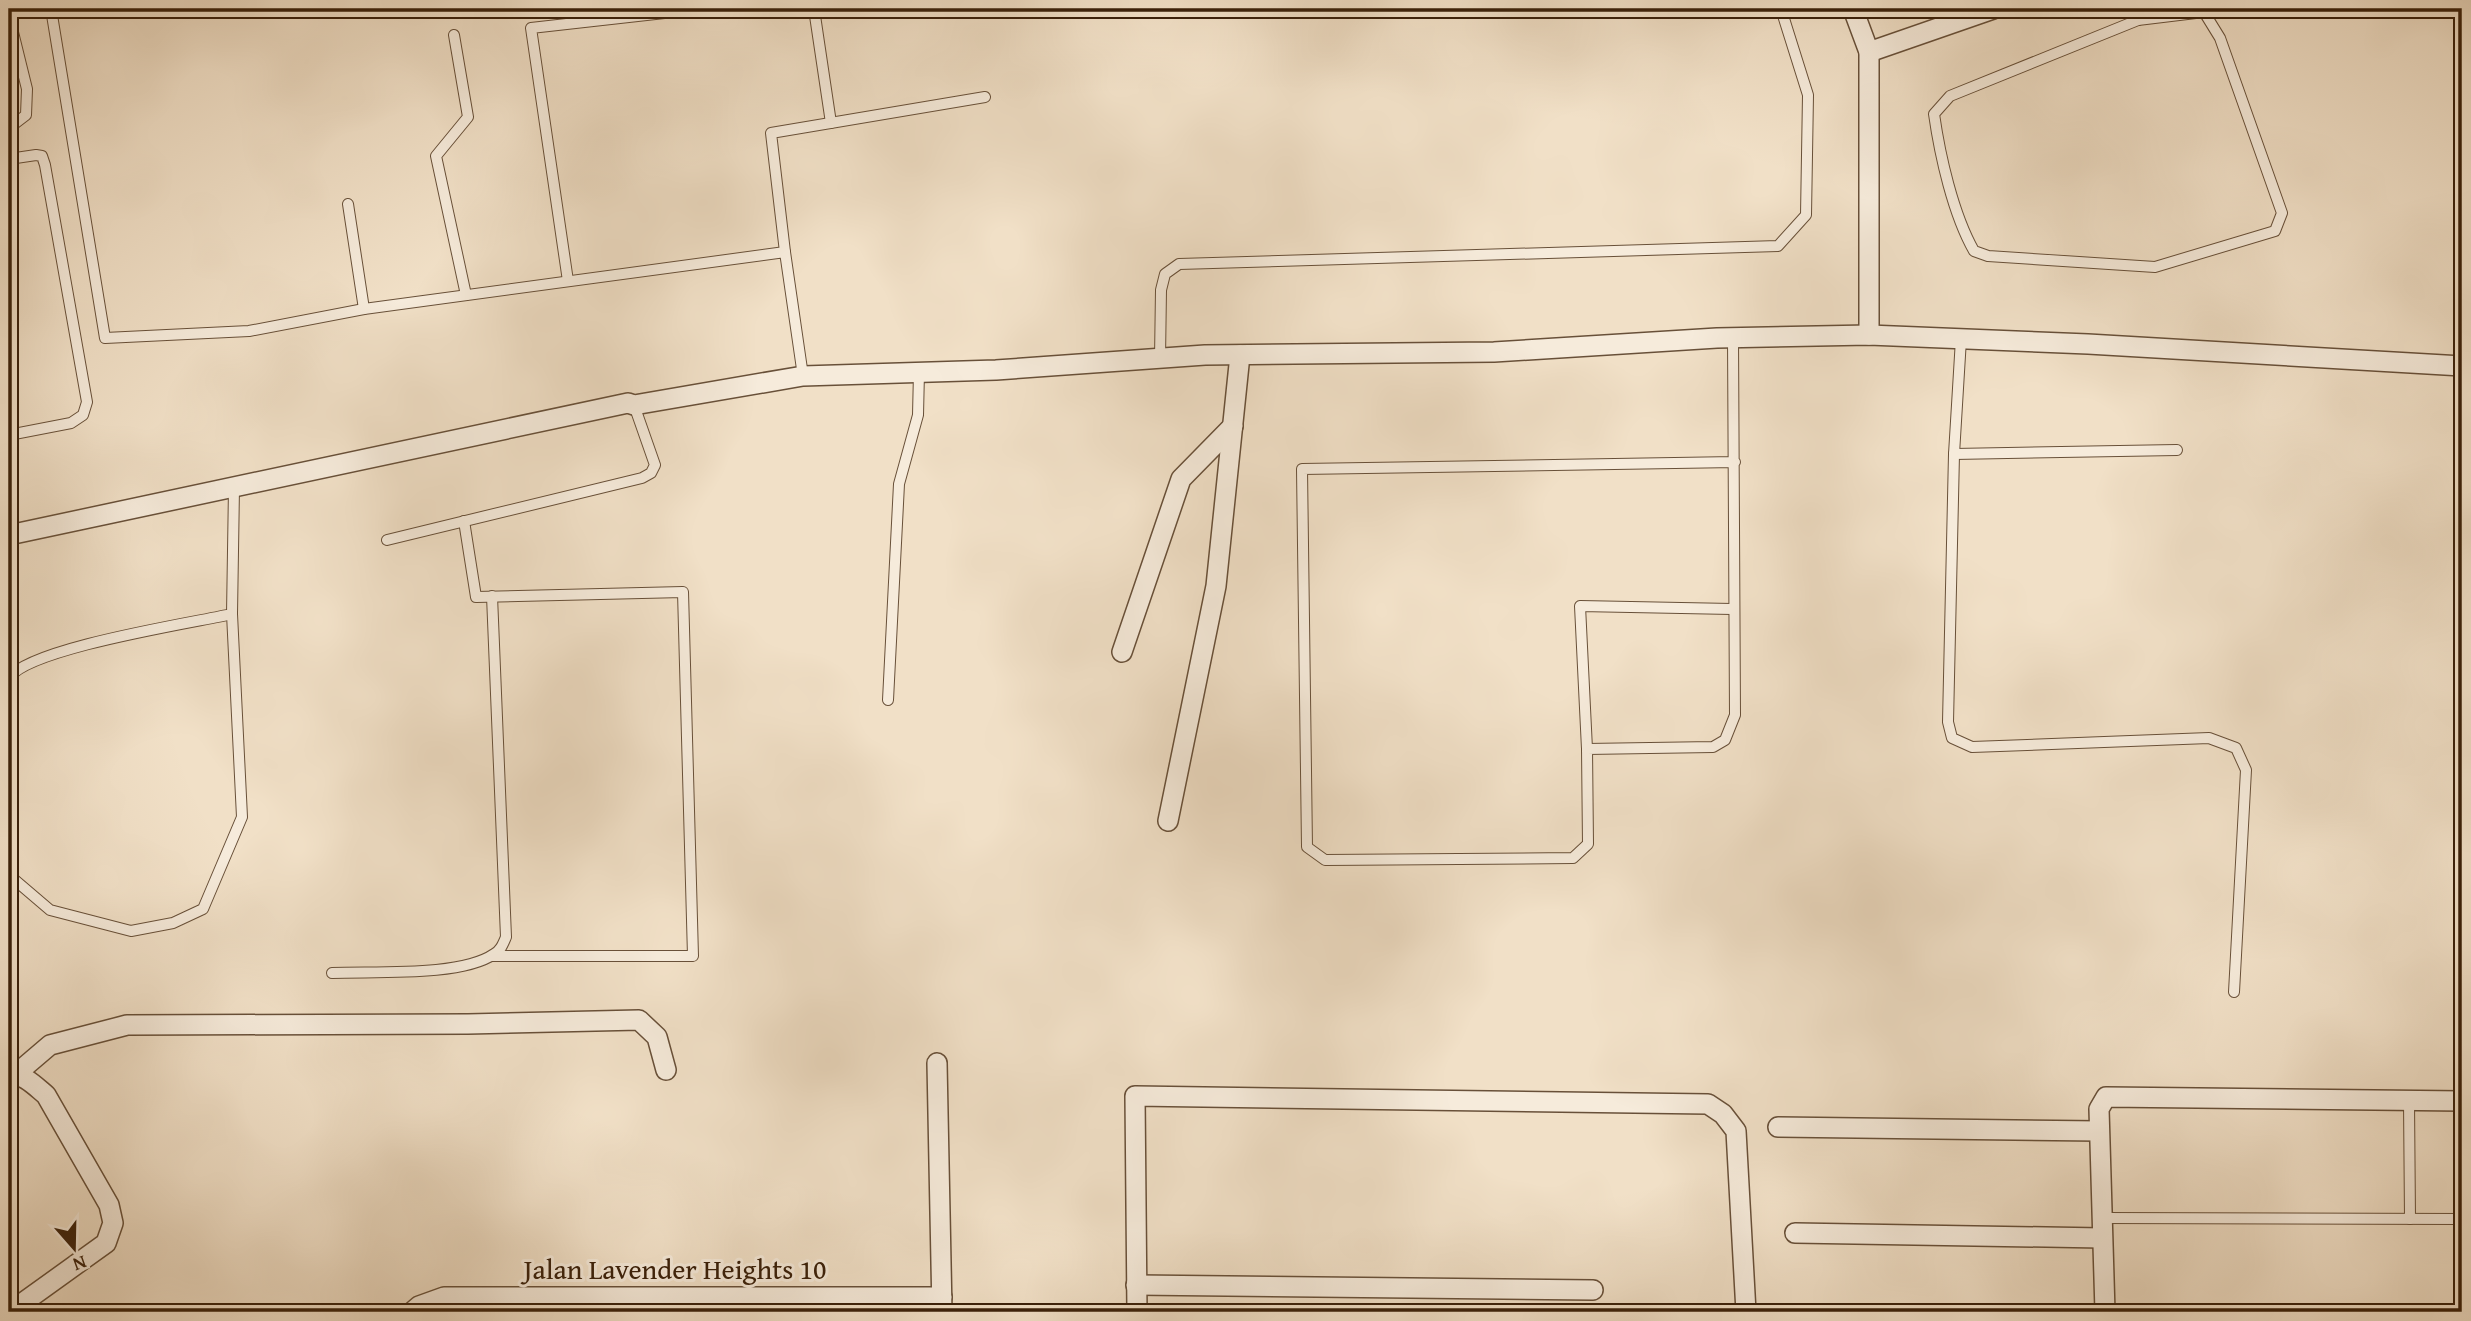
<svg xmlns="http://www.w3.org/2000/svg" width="2471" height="1321" viewBox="0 0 2471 1321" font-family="'Gentium Book Plus',serif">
<rect width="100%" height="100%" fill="#f1e0c7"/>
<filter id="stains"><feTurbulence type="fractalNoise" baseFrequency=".00286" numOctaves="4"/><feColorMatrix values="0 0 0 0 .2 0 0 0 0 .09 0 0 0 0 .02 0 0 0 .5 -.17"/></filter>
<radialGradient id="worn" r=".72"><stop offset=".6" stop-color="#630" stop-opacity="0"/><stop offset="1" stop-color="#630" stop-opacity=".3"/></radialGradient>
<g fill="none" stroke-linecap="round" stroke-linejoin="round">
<g stroke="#685039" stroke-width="12">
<g id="service">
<polyline points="51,9 105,338 249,331 364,309 785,252 803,376"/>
<polyline points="814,9 831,123"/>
<polyline points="2134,9 2138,20"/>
<path d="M2204,12L2220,38L2282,213L2275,231L2155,267L1988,256L1974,251C1953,214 1940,156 1934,114L1950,96L2138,20Z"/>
<polyline points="9,16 27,89 26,115 9,128"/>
<polyline points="454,35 468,117 436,156 466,295"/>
<polyline points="9,159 36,155 42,156 45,165 87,402 83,415 71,423 9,435"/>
<polyline points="348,204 364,309"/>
<polyline points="785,252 771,133 985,97"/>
<polyline points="568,281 531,28 700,9"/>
<polyline points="1733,338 1735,715 1725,740 1713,747 1587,749 1588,844 1573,858 1325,860 1307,847 1302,469 1735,462"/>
<polyline points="1961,339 1954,454 1948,722 1952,738 1972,747 2209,738 2236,748 2246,770 2234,992"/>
<polyline points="1160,358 1161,290 1165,274 1179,264 1778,246 1806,215 1808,95 1781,9"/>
<polyline points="1954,454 2177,450"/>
<polyline points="464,521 476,597 683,592 693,956 492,956"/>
<polyline points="387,540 642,478 651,473 655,465 634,405"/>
<path d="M9,678C29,648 191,623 232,614L234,488"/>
<polyline points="888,700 899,484 918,415 919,372"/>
<polyline points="1587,749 1580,606 1732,609"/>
<polyline points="9,875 50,910 131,931 173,923 203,909 242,817 232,614"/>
<path d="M332,973C373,971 461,977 494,954C501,950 503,944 506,937L492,596"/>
<polyline points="2409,1101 2410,1219"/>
<polyline points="2102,1218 2462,1219"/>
</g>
</g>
<g stroke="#685039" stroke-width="22">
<g id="minor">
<polyline points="1853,9 1869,52 1869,335"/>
<polyline points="1869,52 1993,9"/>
<polyline points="9,535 628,403 634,405 803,376 996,370 1205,355 1494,352 1717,338 1869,335 2088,344 2462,366"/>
<polyline points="1122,652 1181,479 1233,426"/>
<polyline points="1168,821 1216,586 1240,355"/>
<polyline points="937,1063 942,1312"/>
<path d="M9,1074C24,1074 35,1086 46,1095L109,1205L113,1223L106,1243L10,1312"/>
<polyline points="16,1074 50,1045 127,1025 468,1024 639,1020 657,1037 666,1070"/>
<polyline points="1778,1127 2099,1131"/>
<polyline points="1795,1233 2102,1238"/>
<polyline points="1136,1285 1593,1290"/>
<polyline points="412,1312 419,1306 444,1297 942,1297"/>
<polyline points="1137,1312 1135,1096 1708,1104 1723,1114 1736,1131 1746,1312"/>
<polyline points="2105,1312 2099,1109 2106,1097 2462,1101"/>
</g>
</g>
<use href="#service" stroke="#f6ebdb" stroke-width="10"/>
<use href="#minor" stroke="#f6ebdb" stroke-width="19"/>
</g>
<g text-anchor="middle" stroke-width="6" stroke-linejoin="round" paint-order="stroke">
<g font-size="28" fill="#3a200a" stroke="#f6ebdb">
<text x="675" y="1279">Jalan Lavender Heights 10</text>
</g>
</g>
<rect width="2471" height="1321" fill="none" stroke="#f1e0c7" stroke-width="35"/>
<rect x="10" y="10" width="2450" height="1300" fill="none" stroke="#3a200a" stroke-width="3.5"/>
<rect x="18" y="18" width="2436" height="1286" fill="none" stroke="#3a200a" stroke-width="2"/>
<g transform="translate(74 1248) rotate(160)" stroke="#f6ebdb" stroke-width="5" paint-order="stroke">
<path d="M0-5L12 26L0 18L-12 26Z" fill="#3a200a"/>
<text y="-10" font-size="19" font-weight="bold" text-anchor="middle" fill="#3a200a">N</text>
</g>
<rect width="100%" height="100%" filter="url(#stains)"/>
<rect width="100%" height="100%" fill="url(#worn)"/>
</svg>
